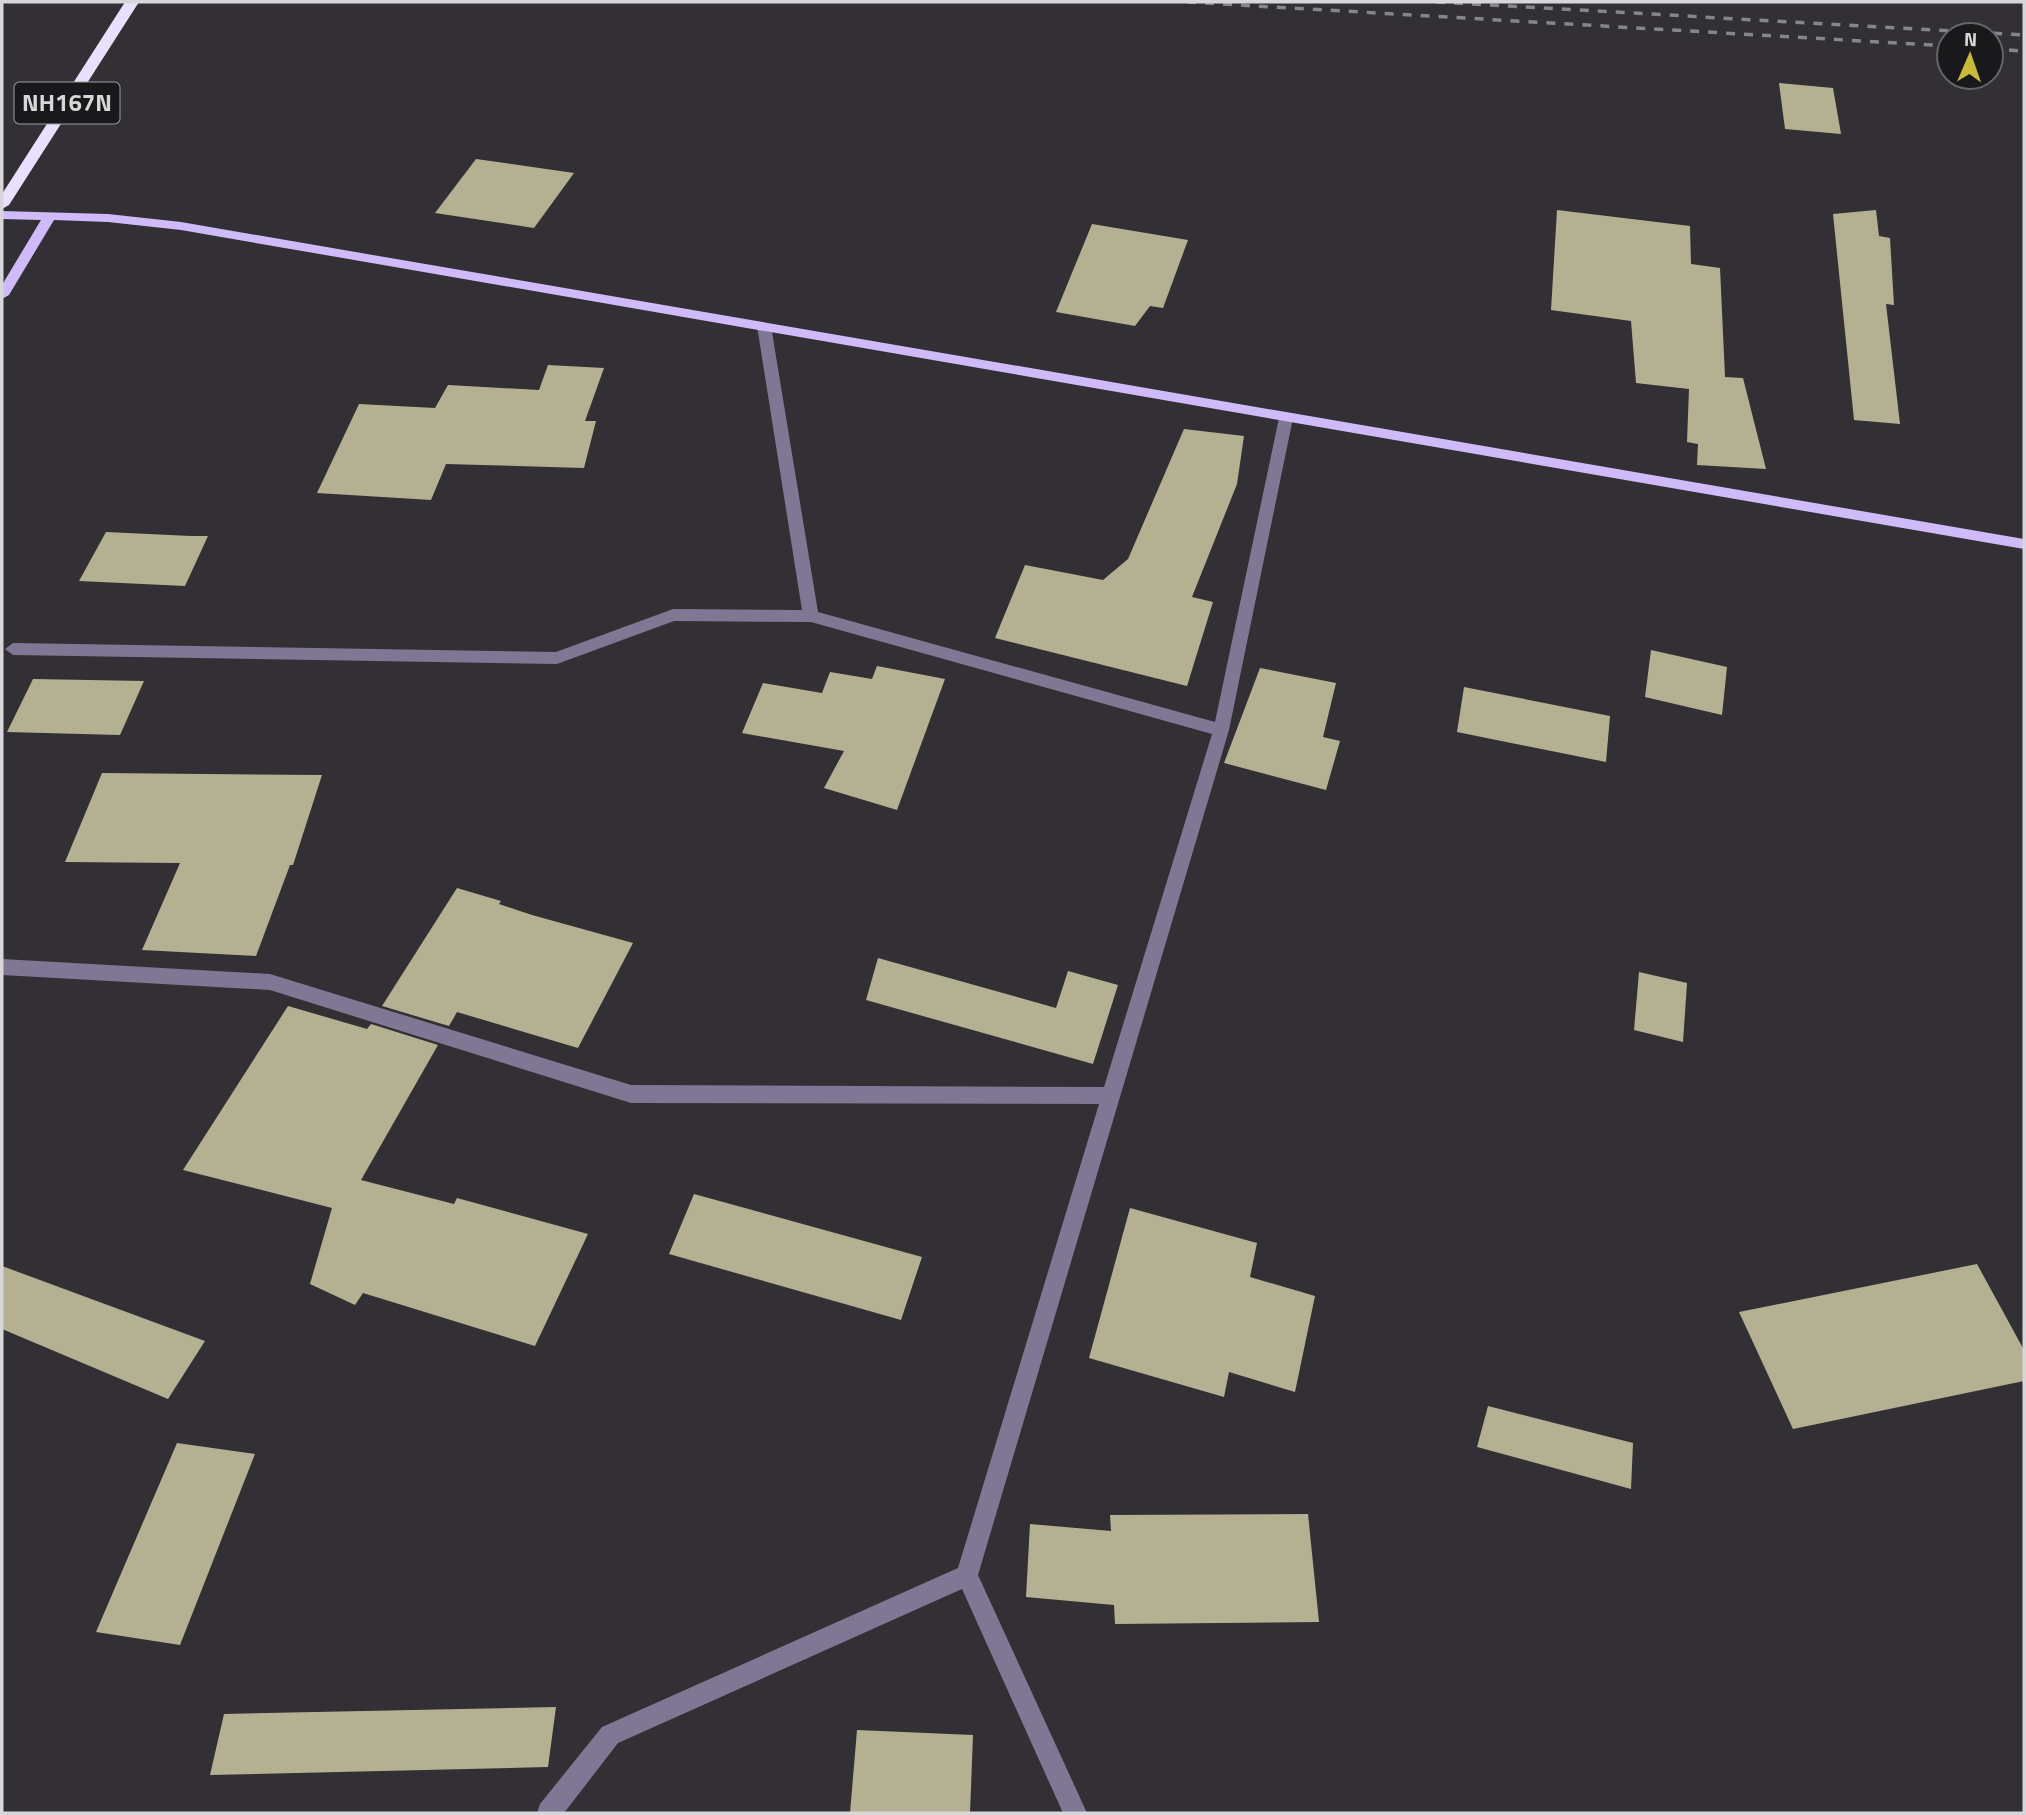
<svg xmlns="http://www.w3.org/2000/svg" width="2026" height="1815" viewBox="0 0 2026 1815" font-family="'Titillium Web',sans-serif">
<rect width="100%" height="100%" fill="#323034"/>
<g fill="#b4b192">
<polygon points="1779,83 1833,88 1841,134 1785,129"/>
<polygon points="476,159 574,173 534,228 435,213"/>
<polygon points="1557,210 1690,226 1691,264 1720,268 1725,377 1743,378 1766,469 1697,465 1698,444 1687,442 1689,389 1636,383 1631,321 1551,310"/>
<polygon points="1876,210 1879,236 1890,238 1894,305 1886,304 1900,424 1854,420 1833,214"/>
<polygon points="1092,224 1188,240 1163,308 1150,306 1135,326 1056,312"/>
<polygon points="548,365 604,368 585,421 596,421 584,468 446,464 431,500 317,493 359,404 435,408 448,385 539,390"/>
<polygon points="1184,429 1244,436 1237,484 1192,597 1213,602 1187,686 995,638 1025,565 1103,580 1128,559"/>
<polygon points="106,532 191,536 208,536 185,586 79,581"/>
<polygon points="1651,650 1727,667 1722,715 1645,697"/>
<polygon points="877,666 945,679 897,810 824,788 844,751 742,733 763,683 822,693 830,672 872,679"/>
<polygon points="1260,668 1336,683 1323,737 1340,741 1326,790 1224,763"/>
<polygon points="33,679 144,681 120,735 7,732"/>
<polygon points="1464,687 1610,716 1606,762 1457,732"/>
<polygon points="102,773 322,775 293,865 290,865 256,956 142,950 180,863 65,862"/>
<polygon points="457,888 501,901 499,904 532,915 633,943 578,1048 457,1012 449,1026 382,1006"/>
<polygon points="878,958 1056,1008 1068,971 1118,985 1093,1064 866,1000"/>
<polygon points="1639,972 1687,983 1683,1042 1634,1030"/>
<polygon points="288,1006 367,1029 371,1024 438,1045 361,1180 454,1204 457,1198 588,1234 535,1346 363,1293 355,1305 310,1284 332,1208 183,1170"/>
<polygon points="694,1194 922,1257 901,1320 669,1254"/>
<polygon points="1130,1208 1257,1243 1250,1277 1315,1296 1295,1392 1229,1372 1224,1397 1089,1358"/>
<polygon points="1977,1264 2024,1350 2024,1381 1793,1429 1739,1312"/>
<polygon points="2,1266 205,1341 168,1399 2,1329"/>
<polygon points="1488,1406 1633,1443 1631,1489 1477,1447"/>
<polygon points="177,1443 255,1454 180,1645 96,1632"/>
<polygon points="1308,1514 1319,1622 1115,1624 1114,1605 1026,1597 1030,1524 1111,1531 1110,1515"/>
<polygon points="556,1707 548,1767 210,1775 224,1714"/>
<polygon points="857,1730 973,1735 970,1813 850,1813"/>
</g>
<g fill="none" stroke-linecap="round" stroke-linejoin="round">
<polygon fill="#807794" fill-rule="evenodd" points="764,322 771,326 818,612 1215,722 1279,418 1286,413 1293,418 1229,730 978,1575 1087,1813 1063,1813 962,1589 618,1743 564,1813 537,1813 540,1804 602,1727 958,1568 1099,1104 631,1103 270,990 2,975 2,959 270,974 631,1085 1104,1087 1212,734 811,622 674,621 557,664 13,655 5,649 13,643 556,652 673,609 802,610 757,326"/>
<polygon fill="#cfbbf9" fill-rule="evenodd" points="2,211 108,214 181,222 2024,539 2024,549 181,230 108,222 54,220 9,295 2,299 2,285 41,220 2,219"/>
<polygon fill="#e9e0fd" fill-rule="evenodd" points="125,2 139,2 9,205 2,209 2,194"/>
<g stroke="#868588" stroke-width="3.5" stroke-dasharray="9 9" stroke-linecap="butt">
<polyline points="1187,2 1949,46"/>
<polyline points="1436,2 2024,35"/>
<polyline points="1991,49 2024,51"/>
</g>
</g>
<g text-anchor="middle" stroke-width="7" stroke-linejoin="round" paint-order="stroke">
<rect fill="#19191b" stroke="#9e9ea0" stroke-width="2" x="14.5" y="82.5" width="105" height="41" rx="5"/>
<g font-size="24" font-weight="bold" fill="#d7d7d9">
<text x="67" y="111">NH167N</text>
</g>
</g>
<rect width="2026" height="1815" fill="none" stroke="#d7d7d9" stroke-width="7"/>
<g transform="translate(1970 56) rotate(2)"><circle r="33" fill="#19191b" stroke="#656567" stroke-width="2"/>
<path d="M0-5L12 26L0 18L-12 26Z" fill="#caba3a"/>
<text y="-10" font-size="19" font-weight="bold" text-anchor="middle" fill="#d7d7d9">N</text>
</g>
</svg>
